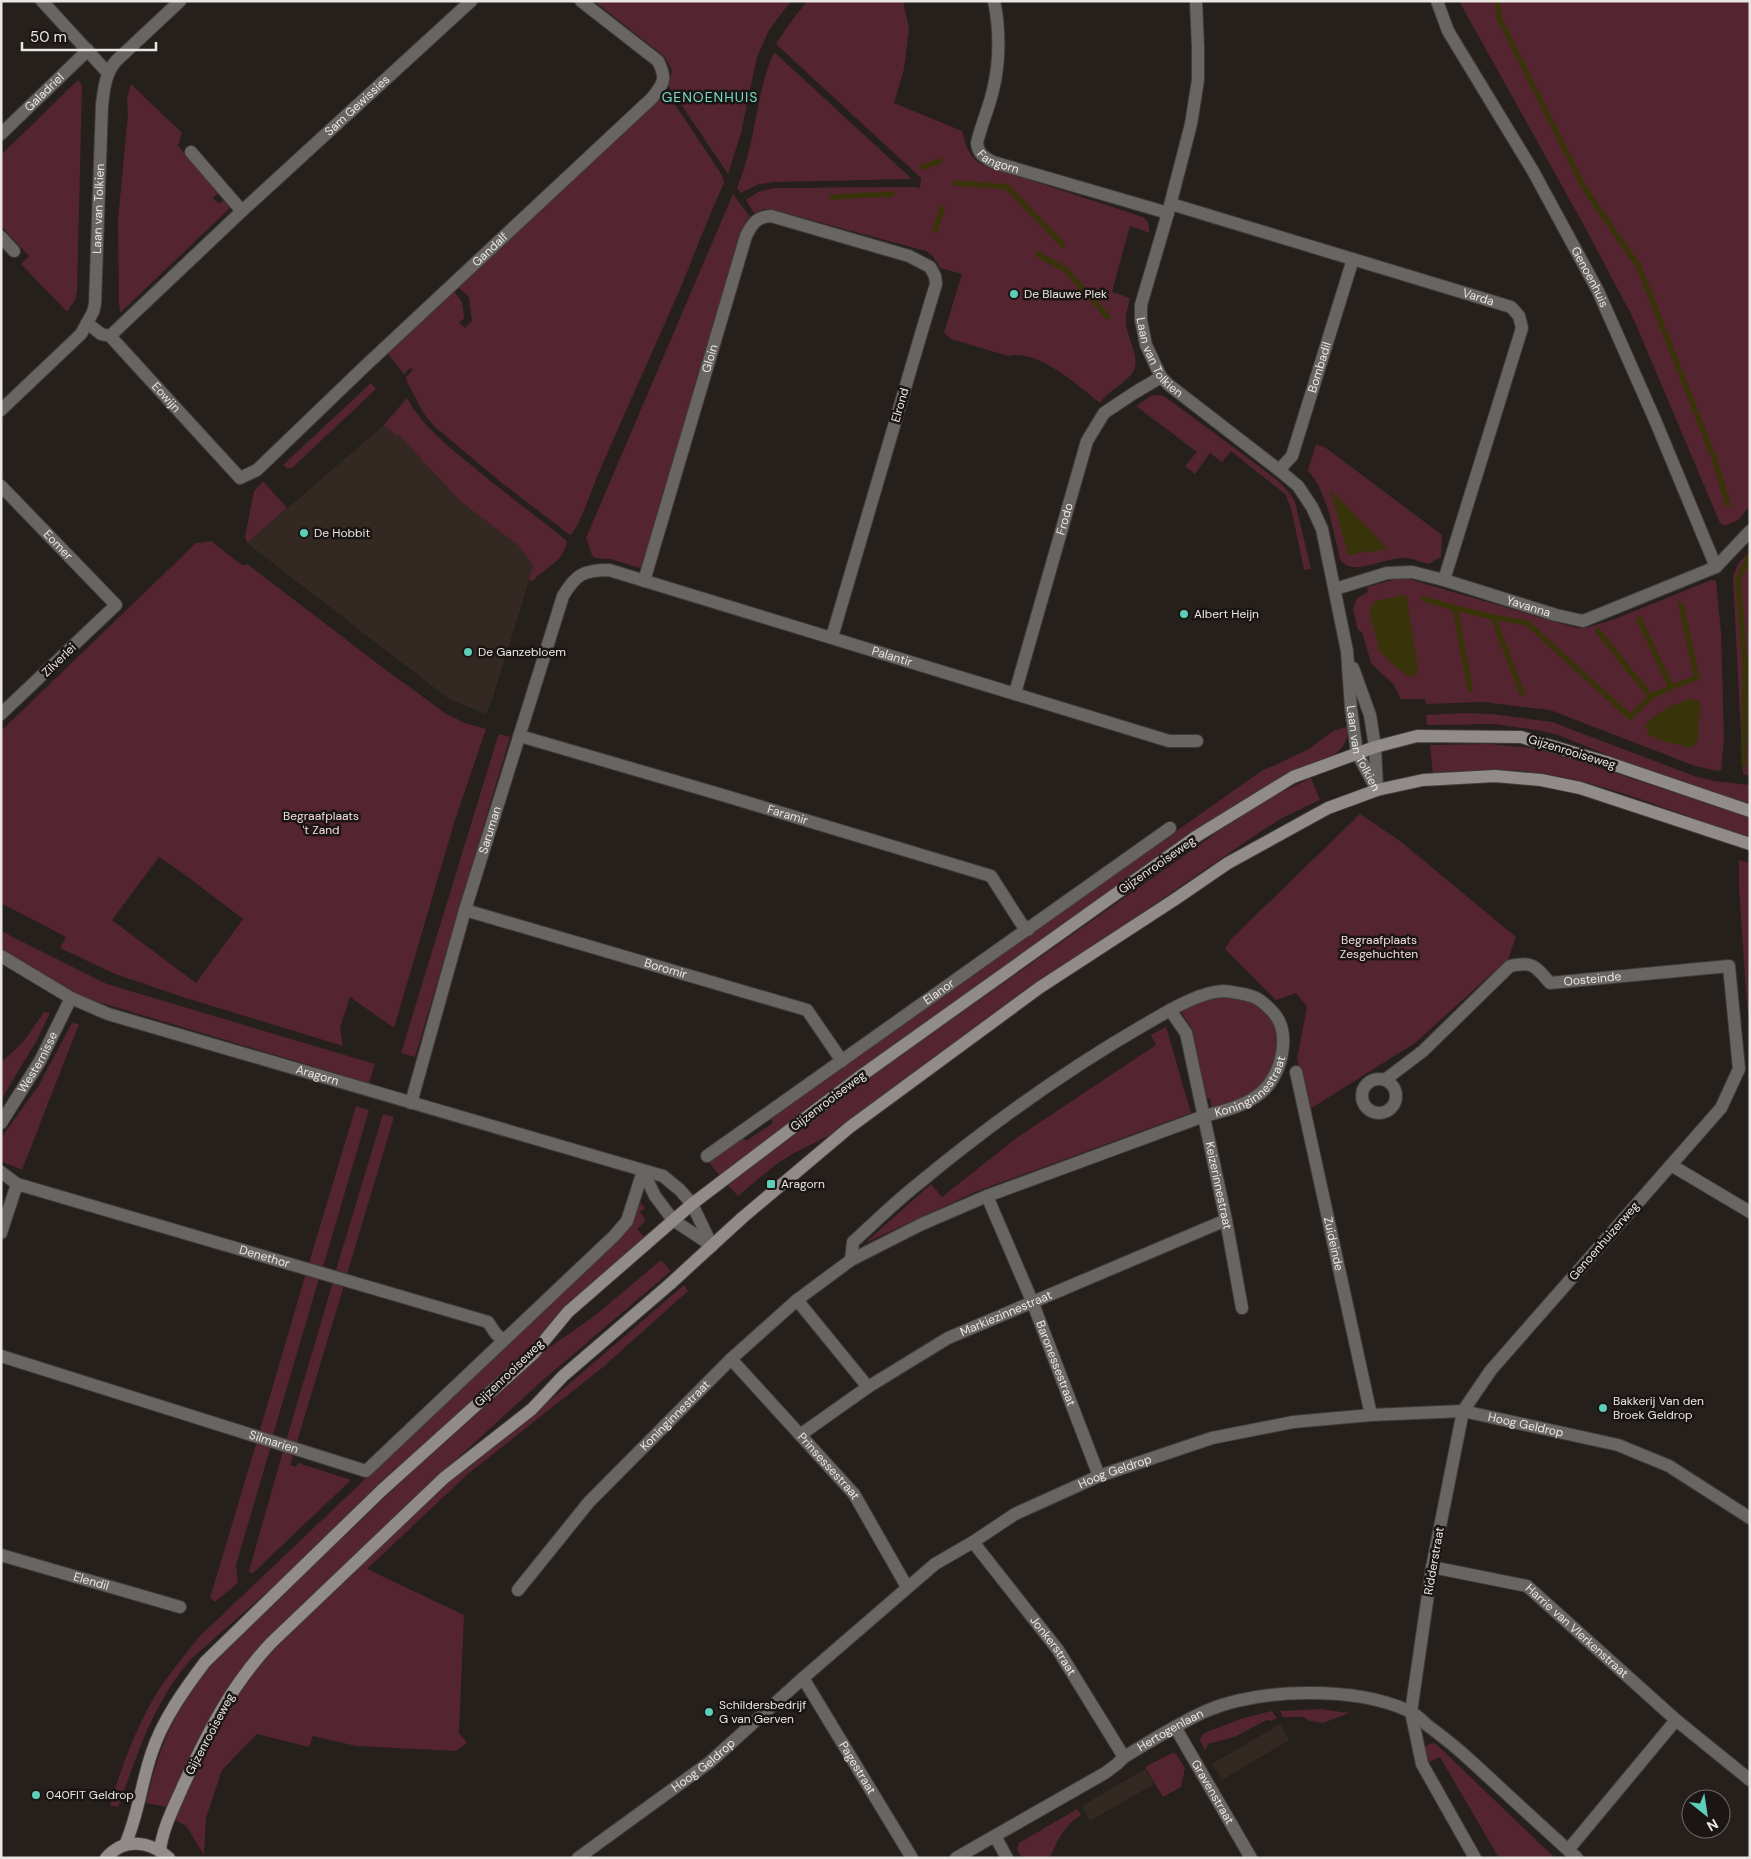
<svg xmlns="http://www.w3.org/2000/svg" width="1751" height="1859" viewBox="0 0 1751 1859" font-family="'DM Sans',sans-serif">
<rect width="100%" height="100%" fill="#25201c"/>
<g fill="#332922">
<polygon points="383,426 389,429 395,436 398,434 460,501 519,546 534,565 493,697 486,714 449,699 247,543"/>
<polygon points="1280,1724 1289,1740 1222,1780 1212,1764"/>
<polygon points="1145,1769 1154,1784 1090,1821 1082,1806"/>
</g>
<g fill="#542430" fill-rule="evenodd">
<polygon points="594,1 791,1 769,30 757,57 741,133 728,174 668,85 672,70 664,56"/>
<path d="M807,1H903L909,29L904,69L894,103L962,131C966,146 968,155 981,164L1143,217L1148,222L1150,233L1130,226L1112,292L1130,298C1128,306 1125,316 1126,325C1128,340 1140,356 1134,370C1130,380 1108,391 1100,403C1077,385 1038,349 1008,356L951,339L944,333L962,274L940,268L933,256L926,251L774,210L764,209L754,213L746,200L758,192L774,188L912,187L920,188L921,178L776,44L787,27Z"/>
<polygon points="1459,1 1750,1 1750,506 1738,520 1725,526 1720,523 1634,320 1586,229"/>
<path d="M774,52L912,179L775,182L759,184L741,193L737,188C756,144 755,95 774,52Z"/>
<polygon points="78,80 82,85 77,292 75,300 67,312 21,264 29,256 1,226 1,155"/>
<polygon points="131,84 182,133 178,146 220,191 213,198 219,204 225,199 231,207 120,313 119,303 118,220 128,114 127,99"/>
<path d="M666,91L722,175L724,183C709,216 696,249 683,282C656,345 627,407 600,470C594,482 579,530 570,535L502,483L434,426L424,414L407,382L406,377L413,370L410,368L404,374L388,354L454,291L462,302L464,318L459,323L465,328L472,321L469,297L458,287Z"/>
<polygon points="733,194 750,217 746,221 645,563 640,568 611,559 595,558 592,555 586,538"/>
<polygon points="371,383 376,389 292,468 287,468 283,465"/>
<path d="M1157,395L1164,396C1192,417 1220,437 1248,458C1264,471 1286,483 1295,502L1311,569L1304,570L1291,508L1285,494L1231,451L1222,462L1210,453L1195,474L1185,466L1197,452L1136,406L1151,396Z"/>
<path d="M407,398C422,426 446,444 470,464C502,491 535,515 567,541C564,562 545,567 533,581L529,580L533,565L519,546L460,501L398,434L396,436L389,429L383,426Z"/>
<path d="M1316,444L1326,448L1442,535L1441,557L1428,564C1420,562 1410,557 1402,558C1382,558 1351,578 1340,559L1329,512L1319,486L1308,470Z"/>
<polygon points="263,481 287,508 247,543 245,537 254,491"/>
<path d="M211,541L243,566L247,564L382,667L445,713L465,723L486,729L455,820L394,1028L350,997L340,1028L343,1046L186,998L115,974L60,948L66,937L1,903V731L196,543ZM159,857L184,874L243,919L196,983L112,920Z"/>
<polygon points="1750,551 1750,776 1743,774 1733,576 1738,564"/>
<path d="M1400,578L1412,580L1576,628H1586L1615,619L1711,580L1716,581L1721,632L1724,739L1721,770L1718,771L1695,766L1550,710L1482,702L1426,704L1425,699H1401L1394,685L1371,663L1362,632L1358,630L1353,609L1357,598L1368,592L1367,587ZM1698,726V740L1665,742Z"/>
<polygon points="1462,713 1492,714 1552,722 1694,776 1714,781 1750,785 1750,805 1640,768 1558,735 1537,730 1494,724 1427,725 1426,715"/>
<path d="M1349,726C1348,734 1347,740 1343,746C1336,758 1303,769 1290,775L890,1050L773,1134L720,1176L708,1161L743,1137L746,1141L773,1123L770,1118L1260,772L1309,749L1333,731Z"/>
<polygon points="500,734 510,737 415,1057 401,1053 498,736"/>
<path d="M1490,744L1532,748L1576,760L1750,818V838C1678,815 1607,781 1532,772C1499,768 1466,772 1433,774L1430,745Z"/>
<polygon points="1311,778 1320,800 1282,818 1260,832 1080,955 850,1125 794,1153 775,1165 738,1196 727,1184 876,1073 1236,819 1261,802"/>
<polygon points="1360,814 1400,841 1516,937 1508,959 1415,1043 1310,1109 1297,1059 1307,1007 1296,993 1276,1000 1225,949 1232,938"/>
<polygon points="1739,860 1750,863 1750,1020 1747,1006 1739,887"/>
<polygon points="1,931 107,984 375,1064 369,1083 95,1001 66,989 1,948"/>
<path d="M1219,996C1233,998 1248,998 1260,1007C1287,1026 1280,1069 1258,1089C1245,1100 1228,1105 1212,1111L1210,1098H1207L1192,1029L1180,1010L1204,1000Z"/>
<polygon points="44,1012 50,1013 37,1040 1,1100 1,1063 24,1041"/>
<polygon points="72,1023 79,1024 22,1170 1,1161 1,1138 39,1085"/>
<polygon points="1166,1027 1191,1113 975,1192 865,1243 931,1184 942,1197 1015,1139 1156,1045 1151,1035"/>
<polygon points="356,1106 369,1110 323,1267 309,1263"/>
<polygon points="383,1114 394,1117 347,1274 336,1270"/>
<path d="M639,1201L645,1208L640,1212L646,1220L637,1229L645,1238L316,1549L191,1659C152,1705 139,1751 118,1807L110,1805C122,1765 137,1724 160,1688C172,1670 186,1653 200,1636L629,1228Z"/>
<path d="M661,1260L671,1271L543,1380L404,1507L271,1635L167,1807L146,1803C159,1746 176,1706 213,1661L524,1365L593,1317Z"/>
<polygon points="306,1273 319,1278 273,1435 260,1430"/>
<polygon points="333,1282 344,1285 296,1445 286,1441"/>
<polygon points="684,1285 688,1291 602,1368 469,1473 367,1569 464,1615 459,1733 467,1743 456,1751 356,1746 313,1736 309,1747 257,1734 222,1770 206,1818 204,1855 186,1826 175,1820 212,1737 240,1688 267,1655 456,1474 541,1408"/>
<polygon points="257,1441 271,1446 236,1565 238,1583 215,1602 210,1598"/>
<polygon points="283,1451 293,1456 290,1465 296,1467 298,1463 351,1480 252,1574 249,1571"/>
<polygon points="1320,1709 1349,1713 1323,1723 1310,1721 1303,1717 1283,1717 1280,1711"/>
<polygon points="1272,1711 1277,1718 1271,1721 1267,1720 1234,1737 1208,1744 1205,1750 1200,1740 1202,1735 1207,1732 1243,1718"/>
<polygon points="1433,1743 1436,1744 1555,1858 1499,1858 1440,1757 1429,1762 1423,1750 1425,1746"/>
<polygon points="1172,1753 1176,1754 1185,1768 1181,1787 1163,1797 1145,1767"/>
<path d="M1077,1809L1081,1815C1064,1826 1057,1840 1050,1858H1022L1017,1849L1019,1843Z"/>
</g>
<g fill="#383409">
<polygon points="1330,489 1388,549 1348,555"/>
<polygon points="1406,595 1418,668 1416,675 1410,677 1398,669 1380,652 1369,612 1375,601"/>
<path d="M1690,699L1700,702L1698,740L1692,748L1665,742L1649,735L1645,726C1658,711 1671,705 1690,699Z"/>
</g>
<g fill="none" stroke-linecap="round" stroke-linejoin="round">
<g stroke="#383409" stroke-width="5.5">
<polyline points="1497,1 1500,20 1585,189 1639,267 1714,458 1728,504"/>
<polyline points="923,167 940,161"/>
<polyline points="956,183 1007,187 1063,245"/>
<polyline points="832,197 892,194"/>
<polyline points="935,230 942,209"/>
<polyline points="1038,254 1066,270 1108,317"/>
<polyline points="1424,599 1455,608 1470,689"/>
<polyline points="1455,608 1493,617 1522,693"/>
<polyline points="1493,617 1527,623 1630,717 1651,697 1598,631"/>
<polyline points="1639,619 1671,687 1651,697"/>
<polyline points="1671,687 1697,678 1681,605"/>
<polyline points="1744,764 1745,664 1738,579 1750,555"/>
</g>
<g stroke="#403c38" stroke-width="14">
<g id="street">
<polyline points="42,1 108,73"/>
<path id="s1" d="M994,1C1000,29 1000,62 993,90C989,108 981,125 977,143C978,154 984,157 993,162L1168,213"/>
<path id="s2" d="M1196,1L1198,48V80L1191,124L1168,213L1141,305V320L1146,345L1161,377L1169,385L1279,470L1298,486L1312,507L1322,529L1347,651L1351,708L1357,753L1377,790"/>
<path id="s3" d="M1437,1L1448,31L1533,171L1598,291L1655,420L1716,567"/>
<path id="s4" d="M1,134L88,50"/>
<polyline points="191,152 242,211"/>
<path id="s5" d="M1171,204L1511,307L1519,316L1522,328L1444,580"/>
<polyline points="1,237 14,251"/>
<path id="s6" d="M87,323L101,334L110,336L240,478L257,470L363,368L652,98C664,83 667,79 658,61L581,1"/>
<path id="s7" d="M110,336L242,211L471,1"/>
<path id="s8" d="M1,410L81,334L93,312L95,304L102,105C104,89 105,74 116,61L180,1"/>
<path id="s9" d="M1279,470L1292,456L1353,259"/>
<path id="s10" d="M1,486L116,605L1,714"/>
<path id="s11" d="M644,581L746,236C752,224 756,217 771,216L909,256L930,267L935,276L936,284L921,334L832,637"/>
<path id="s12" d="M1335,589L1387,573L1412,572L1444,580L1556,615L1583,621L1716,567L1750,531"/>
<polyline points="1353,668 1370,715 1375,747 1377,787"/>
<path id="s13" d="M1015,693L1087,441L1104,413L1134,393L1161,377"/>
<path id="s14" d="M520,736L719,794L991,876L1021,923L1028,930"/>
<path id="s15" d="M465,910L807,1010L842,1061"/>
<path id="s16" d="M1,956L71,998L108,1014L663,1176L680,1190L692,1204L712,1246"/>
<path id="s17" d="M1170,1010L1186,1033L1226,1220L1242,1308"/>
<path id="s18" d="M1296,1072L1371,1415"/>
<circle cx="1379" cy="1096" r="17"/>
<path id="s19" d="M1386,1079L1423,1051L1510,966C1533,961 1535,966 1550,983L1729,966L1739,1069L1721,1108L1491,1370L1463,1411L1432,1567L1411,1712L1422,1764L1475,1858"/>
<path id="s20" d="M411,1103L465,910L563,596C576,574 584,570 609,570L1169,741H1197"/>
<path id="s21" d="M1,1123L40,1061L71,998"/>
<path id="s22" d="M707,1156L1170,828"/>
<polyline points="1671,1165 1750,1212"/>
<polyline points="643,1171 655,1196 673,1220 711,1245"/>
<path id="s23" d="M1,1172L17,1184L488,1322L496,1334L504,1340"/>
<path id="s24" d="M987,1196L1032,1301L1099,1476"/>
<polyline points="1,1233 17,1184"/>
<polyline points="797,1300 868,1387"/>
<path id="s25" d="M1,1356L366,1471L614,1236L627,1221L643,1171"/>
<path id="s26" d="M731,1359L854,1494L907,1587"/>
<path id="s27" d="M800,1435L868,1387L948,1338L1226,1220"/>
<path id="s28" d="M973,1542L1058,1650L1124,1757"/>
<path id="s29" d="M1,1555L180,1607"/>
<path id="s30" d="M1432,1567L1527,1586L1676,1720L1750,1780"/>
<path id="s31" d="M518,1590L589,1502L731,1359L797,1300L851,1260L922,1224L987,1196L1204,1116C1224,1111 1250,1105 1265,1089C1283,1069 1292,1030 1271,1010C1267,1006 1261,1000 1256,998C1251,995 1229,991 1223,991C1198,992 1165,1013 1144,1025C1066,1070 987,1127 918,1184C895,1202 874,1223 853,1242L851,1260"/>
<path id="s32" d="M803,1678L912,1858"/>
<path id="s33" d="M1175,1727L1251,1858"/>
<polyline points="995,1836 1007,1858"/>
<polyline points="1568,1850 1676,1720"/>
<path id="s34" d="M578,1858L710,1762L803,1678L935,1564L973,1542L1015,1514L1099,1476L1212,1438L1293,1422L1371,1415L1463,1411L1618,1445L1669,1466L1750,1518"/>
<path id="s35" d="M956,1858L1105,1773L1117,1764L1124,1757C1151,1741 1177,1724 1206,1711C1260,1688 1355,1686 1409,1711C1416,1714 1422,1720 1427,1725C1442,1736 1457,1748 1471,1761C1506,1793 1541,1826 1577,1858"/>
</g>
</g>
<g stroke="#403c38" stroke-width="14">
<g id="secondary">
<path d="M125,1845C139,1813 141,1783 152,1752C163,1719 184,1690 205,1662L381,1491L534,1353L568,1312L692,1204L858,1078L1197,836L1293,777L1375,747L1417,736L1521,737L1606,762L1750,811"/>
<path d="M160,1850C163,1827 174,1807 183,1786C208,1732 230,1687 271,1643L444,1478L532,1409L563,1376L670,1284L742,1218L850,1127L1039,988L1174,900L1228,863L1328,808L1377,790L1423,780L1495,776L1541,780L1580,788L1750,844"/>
<path d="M106,1858C124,1837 150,1841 169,1858"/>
</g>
</g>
<use href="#street" stroke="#686564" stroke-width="12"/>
<use href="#secondary" stroke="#918b8a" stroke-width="12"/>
</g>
<g fill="#5dceb9" stroke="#1b1613" stroke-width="2">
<circle cx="1014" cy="294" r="5"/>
<circle cx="304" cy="533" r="5"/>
<circle cx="1184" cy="614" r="5"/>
<circle cx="468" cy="652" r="5"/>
<rect x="766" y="1179" width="10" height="10" rx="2.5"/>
<circle cx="1603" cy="1408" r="5"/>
<circle cx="709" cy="1712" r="5"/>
<circle cx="36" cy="1795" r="5"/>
</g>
<g text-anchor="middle" stroke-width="5" stroke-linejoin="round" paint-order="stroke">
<g font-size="12" fill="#e9e6e4" stroke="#1b1613">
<text dy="4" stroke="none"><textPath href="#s4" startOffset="60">Galadriel</textPath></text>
<text dy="4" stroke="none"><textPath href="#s7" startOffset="338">Sam Gewissies</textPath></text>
<text dy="4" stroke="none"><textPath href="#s1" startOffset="176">Fangorn</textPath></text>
<text dy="4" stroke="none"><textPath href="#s8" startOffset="239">Laan van Tolkien</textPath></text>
<text dy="4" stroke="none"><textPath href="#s6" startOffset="559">Gandalf</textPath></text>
<text dy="4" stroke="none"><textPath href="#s3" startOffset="316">Genoenhuis</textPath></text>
<text dy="4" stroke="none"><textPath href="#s5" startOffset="321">Varda</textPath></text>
<text dy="4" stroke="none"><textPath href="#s2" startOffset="369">Laan van Tolkien</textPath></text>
<text dy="4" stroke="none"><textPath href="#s11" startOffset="232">Gloin</textPath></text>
<text dy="4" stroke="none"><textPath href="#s9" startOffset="112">Bombadil</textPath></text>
<text dy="4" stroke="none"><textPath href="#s6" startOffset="110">Eowijn</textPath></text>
<text transform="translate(900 405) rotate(-74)" y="4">Elrond</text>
<text dy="4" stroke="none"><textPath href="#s13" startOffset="181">Frodo</textPath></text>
<text dy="4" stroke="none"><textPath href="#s10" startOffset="82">Eomer</textPath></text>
<text dy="4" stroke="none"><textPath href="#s12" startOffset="201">Yavanna</textPath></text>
<text dy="4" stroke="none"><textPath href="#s20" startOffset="882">Palantir</textPath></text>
<text transform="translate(59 660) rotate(-44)" y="4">Zilverlei</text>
<text dy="4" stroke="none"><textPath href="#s2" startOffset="836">Laan van Tolkien</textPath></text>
<text transform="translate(1572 752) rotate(17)" y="4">Gijzenrooiseweg</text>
<text dy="4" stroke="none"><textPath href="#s14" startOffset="279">Faramir</textPath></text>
<text dy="4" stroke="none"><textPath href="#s20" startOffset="284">Saruman</textPath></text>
<text transform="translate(1157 865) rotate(-35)" y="4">Gijzenrooiseweg</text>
<text dy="4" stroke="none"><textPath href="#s15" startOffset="209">Boromir</textPath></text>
<text dy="4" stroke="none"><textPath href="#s19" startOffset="258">Oosteinde</textPath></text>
<text dy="4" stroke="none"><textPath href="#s22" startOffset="284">Elanor</textPath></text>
<text dy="4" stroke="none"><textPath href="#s21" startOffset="71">Westernisse</textPath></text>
<text dy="4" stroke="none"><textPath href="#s16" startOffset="340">Aragorn</textPath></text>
<text dy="4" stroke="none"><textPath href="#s31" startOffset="910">Koninginnestraat</textPath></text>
<text transform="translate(828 1101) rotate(-37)" y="4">Gijzenrooiseweg</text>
<text dy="4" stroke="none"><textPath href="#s17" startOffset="184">Keizerinnestraat</textPath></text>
<text transform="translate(1604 1241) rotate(-49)" y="4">Genoenhuizerweg</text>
<text dy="4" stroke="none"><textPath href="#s18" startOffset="176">Zuideinde</textPath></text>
<text dy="4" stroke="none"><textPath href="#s23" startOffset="278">Denethor</textPath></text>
<text dy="4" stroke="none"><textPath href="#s27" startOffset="240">Markiezinnestraat</textPath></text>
<text dy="4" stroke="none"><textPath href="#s24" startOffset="181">Baronessestraat</textPath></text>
<text transform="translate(509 1373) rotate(-44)" y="4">Gijzenrooiseweg</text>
<text dy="4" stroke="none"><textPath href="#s31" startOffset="235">Koninginnestraat</textPath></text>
<text dy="4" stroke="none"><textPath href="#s34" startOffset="1086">Hoog Geldrop</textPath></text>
<text dy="4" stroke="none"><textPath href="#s25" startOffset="286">Silmarien</textPath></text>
<text dy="4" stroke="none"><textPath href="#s26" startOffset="145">Prinsessestraat</textPath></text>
<text dy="4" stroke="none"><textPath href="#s34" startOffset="666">Hoog Geldrop</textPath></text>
<text transform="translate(1434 1561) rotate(-80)" y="4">Ridderstraat</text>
<text dy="4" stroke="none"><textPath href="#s29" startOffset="94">Elendil</textPath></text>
<text dy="4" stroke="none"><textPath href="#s30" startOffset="164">Harrie van Vlerkenstraat</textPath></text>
<text dy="4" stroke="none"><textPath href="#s28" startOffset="131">Jonkerstraat</textPath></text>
<text dy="4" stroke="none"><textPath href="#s35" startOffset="250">Hertogenlaan</textPath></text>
<text transform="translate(210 1734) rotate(-62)" y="4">Gijzenrooiseweg</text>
<text dy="4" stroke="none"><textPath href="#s34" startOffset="156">Hoog Geldrop</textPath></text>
<text dy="4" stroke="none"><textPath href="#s32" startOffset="105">Pagestraat</textPath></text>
<text dy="4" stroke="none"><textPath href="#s33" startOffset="75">Gravenstraat</textPath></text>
</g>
<g font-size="12" fill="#e9e6e4" stroke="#1b1613" text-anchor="start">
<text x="1024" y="298">De Blauwe Plek</text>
<text x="314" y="537">De Hobbit</text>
<text x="1194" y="618">Albert Heijn</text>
<text x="478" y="656">De Ganzebloem</text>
<text x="781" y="1188">Aragorn</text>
<text x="1613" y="1405">Bakkerij Van den<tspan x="1613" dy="14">Broek Geldrop</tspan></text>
<text x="719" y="1709">Schildersbedrijf<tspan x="719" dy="14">G van Gerven</tspan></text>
<text x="46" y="1799">040FIT Geldrop</text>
</g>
<g font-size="12" fill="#f3dce0" stroke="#1b1613">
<text x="321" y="820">Begraafplaats<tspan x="321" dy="14">'t Zand</tspan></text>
<text x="1379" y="944">Begraafplaats<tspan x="1379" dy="14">Zesgehuchten</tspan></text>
</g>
<g font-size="14" letter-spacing="1" fill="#76dbc7" stroke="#1b1613">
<text x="710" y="102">GENOENHUIS</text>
</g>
</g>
<rect width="1751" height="1859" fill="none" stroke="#e9e6e4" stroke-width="5"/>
<g transform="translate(1706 1814) rotate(150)"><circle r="24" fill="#1b1613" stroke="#6d6967"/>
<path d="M0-4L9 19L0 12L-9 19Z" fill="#5dceb9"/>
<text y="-8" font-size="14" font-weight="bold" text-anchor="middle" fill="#e9e6e4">N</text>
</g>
<path d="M22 42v8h134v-8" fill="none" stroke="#e9e6e4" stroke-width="2.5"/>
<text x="30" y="42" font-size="15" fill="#e9e6e4" stroke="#1b1613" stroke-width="4" paint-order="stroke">50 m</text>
</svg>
